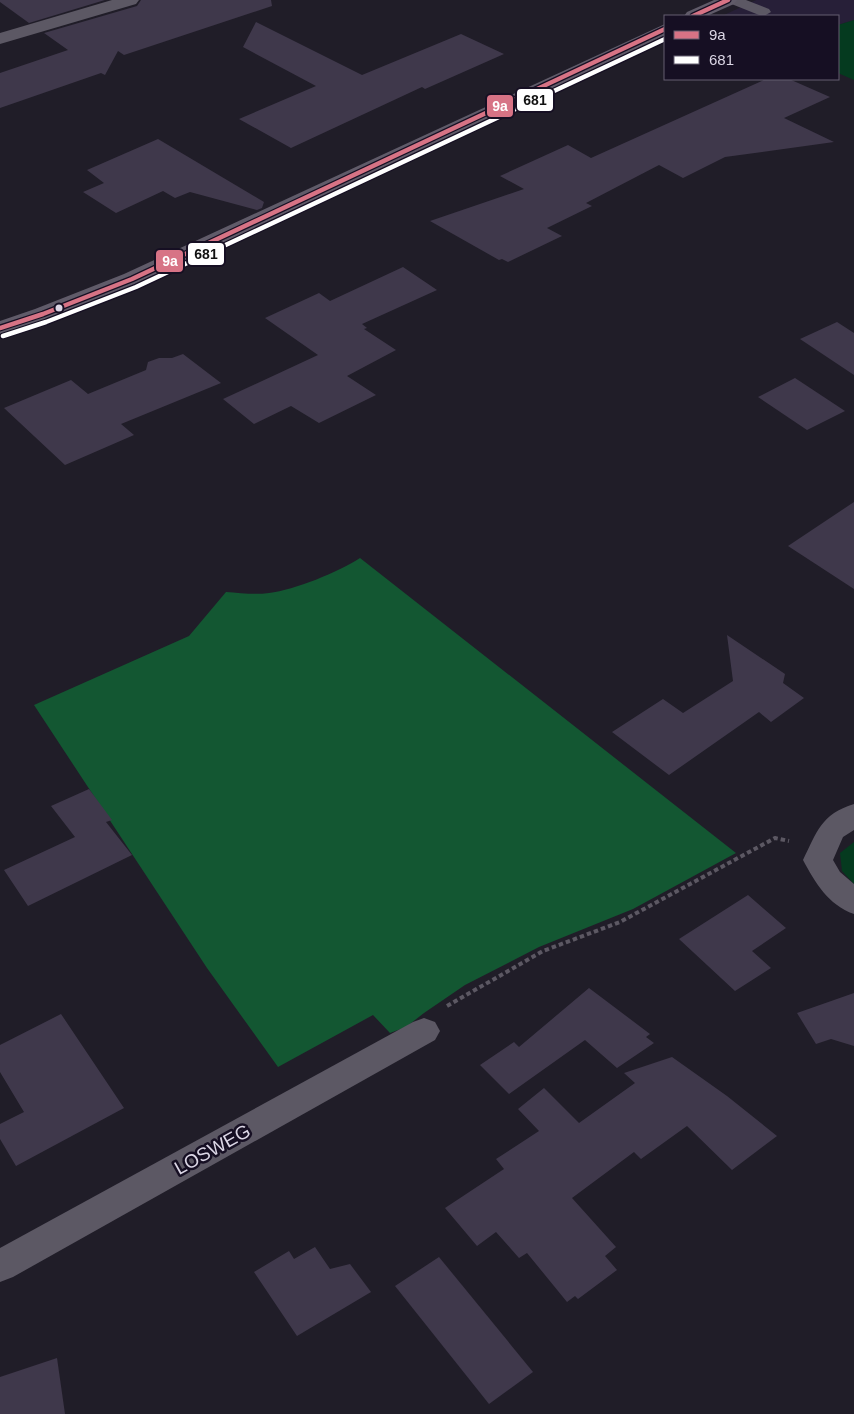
<svg xmlns="http://www.w3.org/2000/svg" width="854" height="1414" viewBox="0 0 854 1414" font-family="Helvetica,sans-serif">
<rect width="100%" height="100%" fill="#201d28"/>
<polygon fill="#271f38" points="756,0 854,0 854,20 838,25 838,16 722,16"/>
<g fill="#053a1f">
<polygon points="854,20 854,80 838,73 838,25"/>
<polygon points="854,842 854,884 842,871 840,853"/>
</g>
<path fill="#135732" d="M360,558L736,853L633,909L539,947L465,985L424,1013L406,1027L390,1033L373,1015L278,1067L207,968L34,705L189,636L226,592C240,593 255,595 269,593C295,590 338,572 360,558Z"/>
<g fill="#3f384b">
<polygon points="0,0 105,0 29,23 0,2"/>
<polygon points="141,0 271,0 272,6 124,55 118,51 105,75 101,73 0,108 0,73 68,50 44,33 137,6"/>
<polygon points="256,22 362,75 461,34 504,54 425,89 422,87 291,148 239,119 316,86 243,47"/>
<polygon points="766,79 789,79 830,97 784,118 834,142 725,157 683,178 659,165 586,203 592,206 547,228 562,236 508,262 502,259 499,260 430,221 524,189 500,176 568,145 591,158"/>
<polygon points="158,139 264,202 262,208 257,210 190,192 175,198 163,191 116,213 83,192 104,183 87,170"/>
<polygon points="403,267 437,290 362,324 367,328 364,329 396,350 347,376 376,395 319,423 291,406 254,424 223,399 318,355 265,318 319,293 330,301"/>
<polygon points="837,322 854,333 854,375 800,339"/>
<polygon points="183,354 221,383 121,424 134,435 65,465 4,408 71,380 88,394 146,370 148,362 159,358 172,358"/>
<polygon points="795,378 845,411 807,430 758,397"/>
<polygon points="854,502 854,589 788,546"/>
<polygon points="727,635 785,674 783,683 804,698 771,722 759,712 669,775 612,732 663,699 683,713 733,681"/>
<polygon points="89,789 112,820 106,822 132,855 28,906 4,870 75,837 51,806"/>
<polygon points="748,895 786,928 752,951 771,968 735,991 679,939"/>
<polygon points="589,988 650,1034 646,1037 654,1043 617,1068 585,1040 509,1094 480,1065 514,1042 519,1047"/>
<polygon points="854,993 854,1046 831,1039 816,1044 797,1013"/>
<polygon points="61,1014 124,1108 16,1166 0,1139 0,1124 24,1112 0,1072 0,1045"/>
<polygon points="672,1057 727,1096 777,1136 732,1170 687,1126 641,1159 634,1152 572,1198 616,1247 605,1256 617,1270 578,1299 575,1296 567,1302 527,1253 519,1258 496,1232 477,1246 445,1208 504,1169 496,1159 539,1131 518,1109 544,1088 579,1123 635,1083 624,1073"/>
<polygon points="315,1247 330,1269 350,1264 371,1292 297,1336 254,1272 289,1251 294,1259"/>
<polygon points="439,1257 533,1372 489,1404 395,1286"/>
<polygon points="57,1358 65,1414 0,1414 0,1377"/>
</g>
<g fill="none" stroke-linecap="round" stroke-linejoin="round">
<polyline stroke="#5c5863" stroke-width="4" stroke-dasharray="4.5 3" stroke-linecap="butt" points="447,1006 543,951 620,922 775,838 789,841"/>
<polygon fill="#5c5864" fill-rule="evenodd" points="727,0 746,0 769,9 771,12 764,16 759,15 729,3"/>
<g fill="#5c5864" fill-rule="evenodd">
<polygon points="112,0 139,0 136,4 0,44 0,33"/>
<path d="M854,804V830L843,837L833,860L840,872L854,884V914C828,905 815,882 803,860C817,832 821,814 854,804Z"/>
<polygon points="424,1018 435,1022 440,1031 435,1040 13,1277 0,1282 0,1248 413,1022"/>
</g>
<g fill="#605b69" fill-rule="evenodd">
<polygon points="714,0 737,0 734,4 707,16 684,16 687,12"/>
<polygon points="665,24 665,36 140,284 51,319 0,335 0,321 35,309 124,274"/>
</g>
<g stroke="#160f23" stroke-width="7">
<g id="bus-1">
<polyline points="693,16 728,0"/>
<polyline points="0,328 43,314 132,279 665,29"/>
</g>
</g>
<g stroke="#160f23" stroke-width="7">
<polyline id="bus-2" points="3,336 46,322 136,287 665,39"/>
</g>
<use href="#bus-1" stroke="#d77385" stroke-width="4.5"/>
<use href="#bus-2" stroke="#fff" stroke-width="4.5"/>
</g>
<circle fill="#dbd6e5" stroke="#160f23" stroke-width="2" cx="59" cy="308" r="4.5"/>
<g text-anchor="middle" stroke-width="5" stroke-linejoin="round" paint-order="stroke">
<g font-size="19" fill="#dbd6e5" stroke="#160f23">
<text transform="translate(212 1149) rotate(-29)" y="7">LOSWEG</text>
</g>
</g>
<g stroke="#160f23" stroke-width="2">
<rect x="516" y="88" width="38" height="24" rx="5" fill="#fff"/>
<rect x="486" y="94" width="28" height="24" rx="5" fill="#d77385"/>
<rect x="187" y="242" width="38" height="24" rx="5" fill="#fff"/>
<rect x="155" y="249" width="29" height="24" rx="5" fill="#d77385"/>
</g>
<g font-size="14" text-anchor="middle" font-weight="bold" fill="#fff">
<text x="500" y="111">9a</text>
<text x="170" y="266">9a</text>
</g>
<g font-size="14" text-anchor="middle" font-weight="bold" fill="#111">
<text x="535" y="105">681</text>
<text x="206" y="259">681</text>
</g>
<rect x="664" y="15" width="175" height="65" fill="#160f23" stroke="#655f71"/>
<rect x="674" y="31" width="25" height="8" fill="#d77385" stroke="#655f71"/>
<text x="709" y="40" font-size="15" fill="#dbd6e5">9a</text>
<rect x="674" y="56" width="25" height="8" fill="#ffffff" stroke="#655f71"/>
<text x="709" y="65" font-size="15" fill="#dbd6e5">681</text>
</svg>
